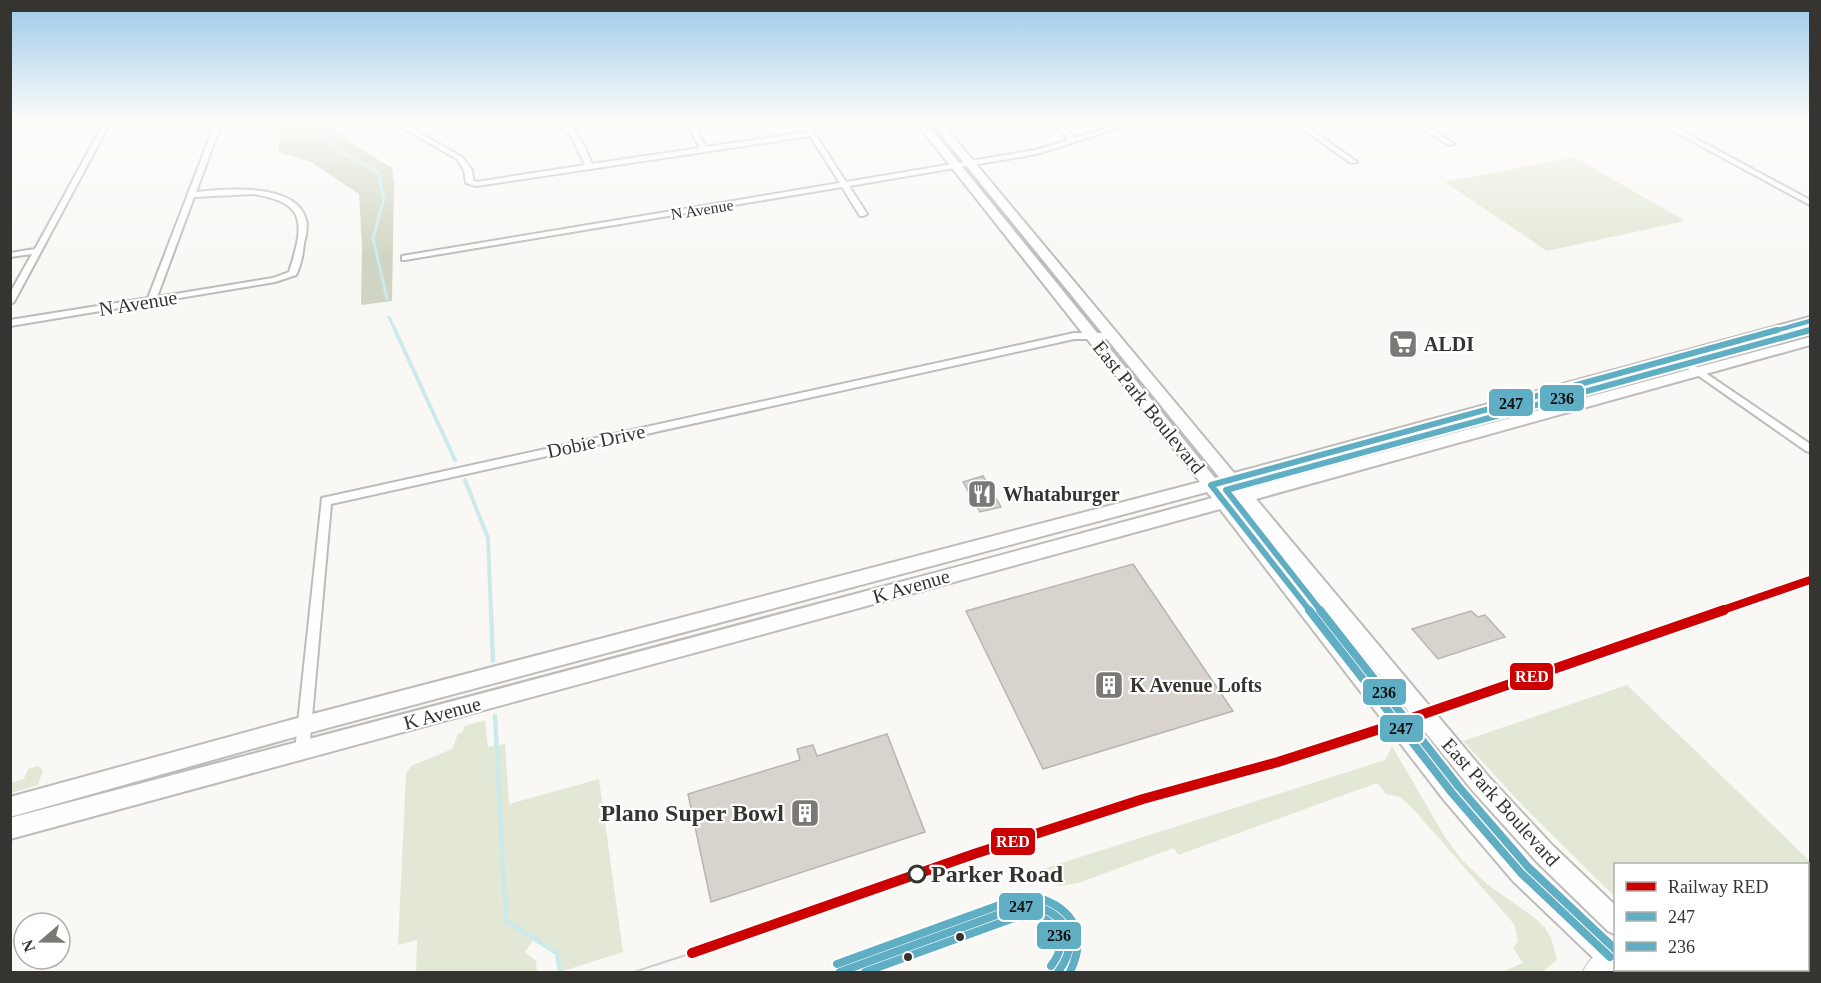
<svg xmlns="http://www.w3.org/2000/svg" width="1821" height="983" viewBox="0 0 1821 983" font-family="Georgia,serif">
<rect width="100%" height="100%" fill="#faf8f5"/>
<g fill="#e2e8d5">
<polygon points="1574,157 1685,221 1547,251 1445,182"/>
<polygon points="1627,685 1810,861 1810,972 1705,972 1701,970 1808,970 1808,864 1616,864 1615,897 1524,807 1463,741"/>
<polygon points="485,720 488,747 505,744 509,804 599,779 623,952 560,972 557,953 534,939 525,952 536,961 537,972 416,972 417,940 398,945 406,774 411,766 452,749 458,734 462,732 465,726"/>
<polygon points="1392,746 1445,837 1462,860 1487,884 1535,918 1545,928 1551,938 1557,960 1542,972 1502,972 1523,963 1513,948 1518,941 1514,924 1414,810 1400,797 1386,794 1377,783 1178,855 1174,848 1078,883 1060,886 1044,879 1035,882 1030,873 1385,760"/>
<polygon points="38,766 43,770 38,785 11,793 11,783 24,779 28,769"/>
</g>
<polygon fill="#cfd5c2" points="282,121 327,121 353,144 392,168 394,184 392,301 361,305 362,246 359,194 311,162 278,152"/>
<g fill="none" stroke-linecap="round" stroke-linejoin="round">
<g stroke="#cceaea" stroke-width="3">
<polyline points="309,121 340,151 378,172 384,199 373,238 387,299"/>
<polyline points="389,317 396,332"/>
</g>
<g stroke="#cceaea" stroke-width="4">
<polyline points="395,330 455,460"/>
<polyline points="465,480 488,538 491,611"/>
</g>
<g stroke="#cceaea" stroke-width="4.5">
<polyline points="491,610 493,661"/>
<polyline points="495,716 506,921 557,953 560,972"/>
</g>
</g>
<g fill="#d8d4cd" stroke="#b7b5b3" stroke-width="1.5">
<polygon points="983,476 1001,507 980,512 963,482"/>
<polygon points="1133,564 1233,711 1043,769 966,611"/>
<polygon points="1471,611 1478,617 1485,615 1505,637 1438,659 1412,629"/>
<polygon points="887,734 925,832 711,902 688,794 800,760 797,749 813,745 817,756"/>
</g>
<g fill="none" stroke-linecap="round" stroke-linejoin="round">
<g stroke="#bebcba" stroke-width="4">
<g id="minor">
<polygon points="105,121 111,121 14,302 10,304 10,293 32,254 10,257 10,253 35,249"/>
<path d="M216,121H222L196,192C225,189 297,182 306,220C308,227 306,236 304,243C303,254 301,265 296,275L275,282L10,326V320L148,298ZM253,194C308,202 304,225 289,272L273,278L157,297L194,197Z"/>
<path d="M391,121H399L462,157L472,170L473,180L477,182L585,165L572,137L556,121H563C579,132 585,147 592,164L700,148L686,121H692L706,147L807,132L801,121H807L846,182L1036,150L1069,140L1049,121H1056L1075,138L1130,121H1140L1037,154L849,186L867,214L863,216H860L842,187L405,260H402V256L840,183L810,136L476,186L466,183L464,170L457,159Z"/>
<polygon points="1292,121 1299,121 1357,162 1351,163"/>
<polygon points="1411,121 1418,121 1454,144 1449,145"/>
<polygon points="1532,121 1540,121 1546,125 1541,126"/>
<polygon points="1655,121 1663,121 1810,200 1810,205"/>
<polygon points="1074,333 1113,333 1117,336 1113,339 1074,339 331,504 309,751 307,755 302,757 297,755 295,751 322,498"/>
<polygon points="1679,355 1810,444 1810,452 1806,451 1676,360 1674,358 1676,356"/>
</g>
</g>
<g stroke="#bebcba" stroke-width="2">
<path id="tertiary" d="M1614,943L1616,965L1607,972H1583C1587,960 1602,948 1614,943Z"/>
</g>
<g stroke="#bebcba" stroke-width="4">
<g id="secondary">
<path d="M915,121H925L1215,478L1219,477L930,121H940L1234,473L1810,317V325L1242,482L1248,489L1810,337V345L1256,499L1488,776L1553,846L1616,906V935L1608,931L1537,862L1472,790L1240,503L1236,504L1460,786L1529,865L1616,945V970L1625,971L1620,972L1607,971L1513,881L1444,800L1220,509C817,620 414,729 10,839V818C411,712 812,607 1212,498L1207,492L305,734L10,817V797L305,716L1200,482ZM1226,487L1232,493L1228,494L1222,488Z"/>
<polygon points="1659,970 1685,970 1686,972 1660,972"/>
</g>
</g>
<use href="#minor" fill="#fefefe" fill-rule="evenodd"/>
<use href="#tertiary" fill="#fefefe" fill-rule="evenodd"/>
<use href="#secondary" fill="#fefefe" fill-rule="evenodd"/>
<polyline stroke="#cececc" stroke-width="2" points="634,972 692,953"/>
<g stroke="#fff" stroke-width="8">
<polyline id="bus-1-far2" points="1771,332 1810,321"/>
</g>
<g stroke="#fff" stroke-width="10">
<polyline id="bus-1-far1" points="1310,611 1211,485 1777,330"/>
</g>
<g stroke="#fff" stroke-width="12">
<g id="bus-1">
<polyline points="1309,610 1452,793 1521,873 1610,957"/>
<path d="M840,972L1027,904C1065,912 1083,938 1058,972"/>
</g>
</g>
<g stroke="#fff" stroke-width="8">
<polyline id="bus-2-far2" points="1804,332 1810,330"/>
</g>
<g stroke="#fff" stroke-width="10">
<polyline id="bus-2-far1" points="1321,611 1226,490 1810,330"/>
</g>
<g stroke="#fff" stroke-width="12">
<g id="bus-2">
<polyline points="1320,610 1459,787 1528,867 1616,950"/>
<path d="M865,972L1028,913C1057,920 1071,940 1051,966"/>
</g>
</g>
<g stroke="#fff" stroke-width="12">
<path id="bus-3" d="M837,964L1027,895C1070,904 1090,930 1070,972"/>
</g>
<use href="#bus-1-far2" stroke="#60aec3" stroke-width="4.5"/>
<use href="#bus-1-far1" stroke="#60aec3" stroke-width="6"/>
<use href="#bus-1" stroke="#60aec3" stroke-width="8"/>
<use href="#bus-2-far2" stroke="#60aec3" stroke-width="4.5"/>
<use href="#bus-2-far1" stroke="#60aec3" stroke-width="6"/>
<use href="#bus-2" stroke="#60aec3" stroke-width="8"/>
<use href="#bus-3" stroke="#60aec3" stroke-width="8"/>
<g stroke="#fff" stroke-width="12">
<polyline id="rail-1-far1" points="1720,611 1810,580"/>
</g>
<g stroke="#fff" stroke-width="14">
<polyline id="rail-1" points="692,953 974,854 1143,799 1278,762 1383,728 1724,610"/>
</g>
<use href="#rail-1-far1" stroke="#c00" stroke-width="8"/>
<use href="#rail-1" stroke="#c00" stroke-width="10"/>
</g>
<linearGradient id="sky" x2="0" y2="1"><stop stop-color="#9dcae9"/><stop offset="0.47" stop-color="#fdfcfa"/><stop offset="1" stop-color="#fdfcfa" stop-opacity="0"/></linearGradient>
<rect width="1821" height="259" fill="url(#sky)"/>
<defs>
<g id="supermarket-square" transform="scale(1.5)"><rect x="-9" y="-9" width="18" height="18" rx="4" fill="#7a7976" stroke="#fff"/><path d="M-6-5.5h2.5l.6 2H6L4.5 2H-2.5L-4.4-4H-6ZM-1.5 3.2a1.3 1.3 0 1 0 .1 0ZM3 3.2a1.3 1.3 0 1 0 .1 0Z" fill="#fff"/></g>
<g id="restaurant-square" transform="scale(1.5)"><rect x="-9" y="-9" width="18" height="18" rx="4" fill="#7a7976" stroke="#fff"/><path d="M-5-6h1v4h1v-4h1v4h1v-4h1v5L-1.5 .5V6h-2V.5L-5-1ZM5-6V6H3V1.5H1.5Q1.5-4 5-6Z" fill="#fff"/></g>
<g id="building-square" transform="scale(1.5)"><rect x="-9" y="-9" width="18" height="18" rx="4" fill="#7a7976" stroke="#fff"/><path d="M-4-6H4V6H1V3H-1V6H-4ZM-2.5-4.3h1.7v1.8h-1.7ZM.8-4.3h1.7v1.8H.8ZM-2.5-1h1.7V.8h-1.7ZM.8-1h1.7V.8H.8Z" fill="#fff"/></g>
</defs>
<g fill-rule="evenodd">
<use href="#supermarket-square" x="1403" y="344"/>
<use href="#restaurant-square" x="982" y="494"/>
<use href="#building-square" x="1109" y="685"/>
<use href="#building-square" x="805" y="813"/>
</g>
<circle fill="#fff" stroke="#353431" stroke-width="3" cx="917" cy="874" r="8"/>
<g fill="#353431" stroke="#fff" stroke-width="2">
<circle cx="960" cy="937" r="5"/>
<circle cx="908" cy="957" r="5"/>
</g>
<g text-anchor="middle" stroke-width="4.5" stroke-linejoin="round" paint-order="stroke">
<g font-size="16" fill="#353431" stroke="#fff">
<text transform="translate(702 209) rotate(-9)" y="6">N Avenue</text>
</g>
<g font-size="20" fill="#353431" stroke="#fff">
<text transform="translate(138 303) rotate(-9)" y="7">N Avenue</text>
<text transform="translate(1149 407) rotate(51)" y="7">East Park Boulevard</text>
<text transform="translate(596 441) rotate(-12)" y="7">Dobie Drive</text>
<text transform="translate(911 586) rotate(-16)" y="7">K Avenue</text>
<text transform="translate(442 713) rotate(-15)" y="7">K Avenue</text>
<text transform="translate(1501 802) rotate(48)" y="7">East Park Boulevard</text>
</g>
<g font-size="20" font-weight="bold" fill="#353431" stroke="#fff" text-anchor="start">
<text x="1424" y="351">ALDI</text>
<text x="1003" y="501">Whataburger</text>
<text x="1130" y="692">K Avenue Lofts</text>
</g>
<g font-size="24" font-weight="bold" fill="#353431" stroke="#fff" text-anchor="end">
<text x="784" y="821">Plano Super Bowl</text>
</g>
<g font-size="24" font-weight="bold" fill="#353431" stroke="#fff" text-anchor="start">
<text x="931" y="882">Parker Road</text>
</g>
</g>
<g stroke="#fff" stroke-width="2">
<rect x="1539" y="384" width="46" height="28" rx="6" fill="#60aec3"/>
<rect x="1488" y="388" width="46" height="29" rx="6" fill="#60aec3"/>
<rect x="1509" y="662" width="45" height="29" rx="6" fill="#c00"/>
<rect x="1362" y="678" width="45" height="28" rx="6" fill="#60aec3"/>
<rect x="1379" y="714" width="45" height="29" rx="6" fill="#60aec3"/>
<rect x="990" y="827" width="46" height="29" rx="6" fill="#c00"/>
<rect x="998" y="892" width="46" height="29" rx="6" fill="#60aec3"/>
<rect x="1036" y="921" width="46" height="29" rx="6" fill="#60aec3"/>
</g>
<g font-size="16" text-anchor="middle" font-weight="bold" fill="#fff">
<text x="1532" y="682">RED</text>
<text x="1013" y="847">RED</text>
</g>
<g font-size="16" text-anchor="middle" font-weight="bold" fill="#111">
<text x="1562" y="404">236</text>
<text x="1511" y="409">247</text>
<text x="1384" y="698">236</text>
<text x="1401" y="734">247</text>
<text x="1021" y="912">247</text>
<text x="1059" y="941">236</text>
</g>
<rect width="1821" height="983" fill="none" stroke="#353431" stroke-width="24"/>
<rect x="1614" y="863" width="195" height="108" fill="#ffffff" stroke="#aeaead" stroke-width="1.5"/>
<rect x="1626" y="882" width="30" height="9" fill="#cc0000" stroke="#aeaead" stroke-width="1.5"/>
<text x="1668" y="893" font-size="18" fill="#353431">Railway RED</text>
<rect x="1626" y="912" width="30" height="9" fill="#60aec3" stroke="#aeaead" stroke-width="1.5"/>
<text x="1668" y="923" font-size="18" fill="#353431">247</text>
<rect x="1626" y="942" width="30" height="9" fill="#60aec3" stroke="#aeaead" stroke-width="1.5"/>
<text x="1668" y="953" font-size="18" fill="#353431">236</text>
<g transform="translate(42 941) rotate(250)"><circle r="28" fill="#ffffff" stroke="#aeaead" stroke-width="1.5"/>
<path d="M0-4.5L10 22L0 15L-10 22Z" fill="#7a7976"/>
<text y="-9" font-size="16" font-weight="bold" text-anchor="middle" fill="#353431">N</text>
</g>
</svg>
